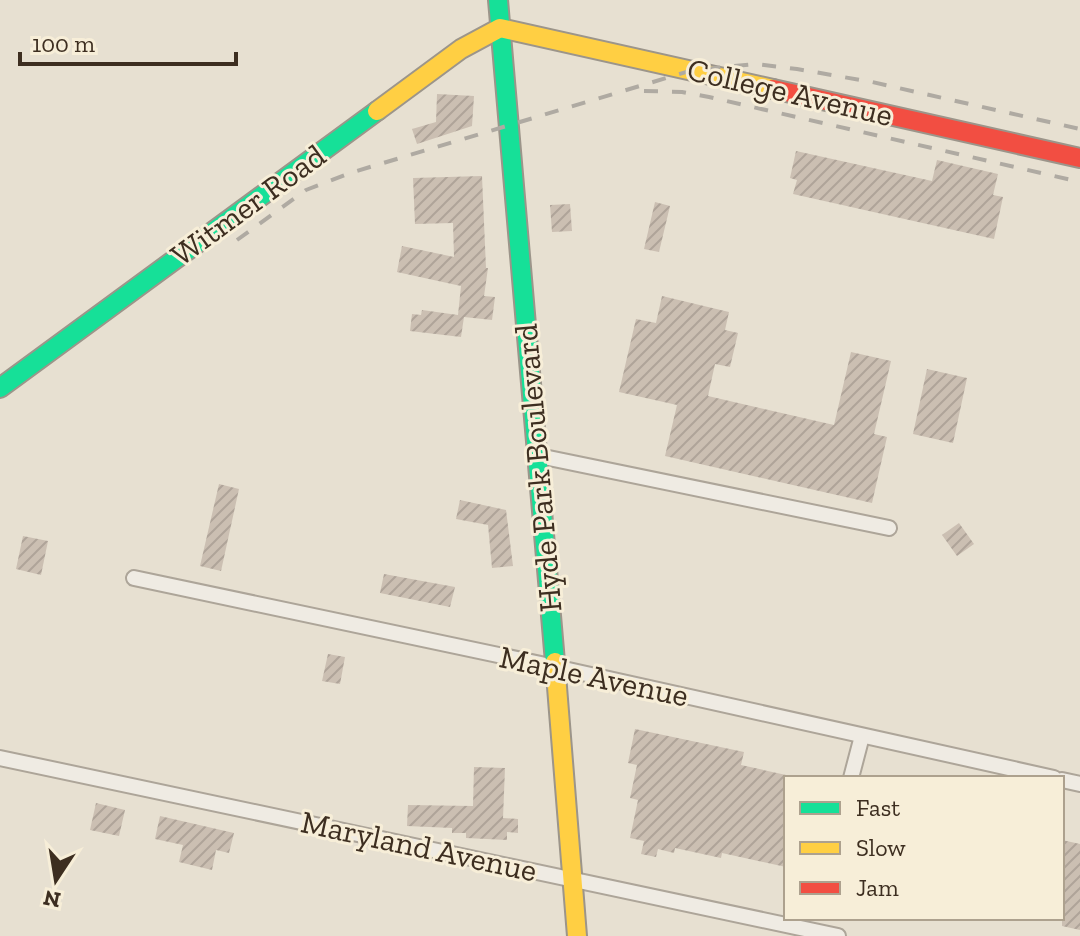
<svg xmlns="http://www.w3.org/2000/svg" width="1080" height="936" viewBox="0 0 1080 936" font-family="'Zilla Slab',serif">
<defs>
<pattern id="building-hatch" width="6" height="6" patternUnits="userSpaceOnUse" patternTransform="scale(2)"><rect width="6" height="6" fill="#cbbfb2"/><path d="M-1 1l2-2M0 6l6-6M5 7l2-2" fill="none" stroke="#afa499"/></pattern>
</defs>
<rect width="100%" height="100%" fill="#e7e0d1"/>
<g fill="url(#building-hatch)">
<polygon points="437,94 474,96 472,126 417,144 412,129 436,122"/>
<polygon points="796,151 932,181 937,160 998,174 993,195 1003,197 994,239 793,194 797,180 790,178"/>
<polygon points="482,176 486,268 488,268 484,296 495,297 492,320 464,317 461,337 410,331 412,314 421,315 422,310 458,315 461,286 397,272 402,246 454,257 453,223 415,224 413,178"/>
<polygon points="655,202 670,206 659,252 644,249"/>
<polygon points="570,204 572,231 552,232 550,205"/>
<polygon points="662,296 729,312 725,330 738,333 730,367 715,364 708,396 834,425 851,352 891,361 874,434 887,437 872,503 665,456 677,405 619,392 636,319 656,323"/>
<polygon points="927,369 967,378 953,443 913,434"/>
<polygon points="219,484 239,489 221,571 200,566"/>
<polygon points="460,500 506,510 513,566 492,568 488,525 456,519"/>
<polygon points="959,523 974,544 957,556 942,535"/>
<polygon points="23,536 48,541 41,575 16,569"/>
<polygon points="384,574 455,587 450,607 380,593"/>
<polygon points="328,654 345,657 340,684 322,681"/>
<polygon points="635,729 744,752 741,765 786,775 786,867 722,853 721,858 675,848 674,853 658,849 656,857 641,854 644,841 630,838 638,800 630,798 637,765 628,763"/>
<polygon points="474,767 505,768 503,818 518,819 518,833 507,832 507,840 466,838 466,833 452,833 452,828 407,826 408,805 473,806"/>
<polygon points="96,803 125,810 119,836 90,830"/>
<polygon points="160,816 234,833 229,853 216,850 212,870 179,862 183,845 155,839"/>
<polygon points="1062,840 1080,844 1080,930 1062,926"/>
</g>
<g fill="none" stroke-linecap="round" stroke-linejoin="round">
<g stroke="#ada599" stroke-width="18">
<g id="street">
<polyline points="539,456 889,528"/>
<polyline points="134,578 555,667 1054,778"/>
<polyline points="0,758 838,936"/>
<polyline points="851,778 862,736"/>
<polyline points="1062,780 1080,784"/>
</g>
</g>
<g stroke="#9c958a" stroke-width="22">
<g id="fast">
<polyline points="498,0 555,662"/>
<polyline points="0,388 377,111"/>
</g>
</g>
<g stroke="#9c958a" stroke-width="22">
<g id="slow">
<polyline points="377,111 461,49 500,28 773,89"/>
<polyline points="555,662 577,936"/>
</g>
</g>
<g stroke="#9c958a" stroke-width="22">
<polyline id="jam" points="773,89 1080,158"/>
</g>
<use href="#street" stroke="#efebe3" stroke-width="14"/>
<use href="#fast" stroke="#16e098" stroke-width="18"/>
<use href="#slow" stroke="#ffcf43" stroke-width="18"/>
<use href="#jam" stroke="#f24e42" stroke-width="18"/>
<g stroke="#afaaa2" stroke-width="4" stroke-dasharray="14 14" stroke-linecap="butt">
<polyline points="644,91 682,92 709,97 1080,182"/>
<polyline points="237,240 306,190 350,173 693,70 756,64 797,69 872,82 1080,129"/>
</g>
</g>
<g text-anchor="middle" stroke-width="6" stroke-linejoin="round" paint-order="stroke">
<g font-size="32" fill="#3d2e20" stroke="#f7eed8">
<text transform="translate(790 92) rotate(13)" y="11">College Avenue</text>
<text transform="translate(248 205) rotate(-36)" y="11">Witmer Road</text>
<text transform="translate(538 468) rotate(-95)" y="11">Hyde Park Boulevard</text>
<text transform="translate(594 676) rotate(12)" y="11">Maple Avenue</text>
<text transform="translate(419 846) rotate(12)" y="11">Maryland Avenue</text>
</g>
</g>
<rect x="784" y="776" width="280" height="144" fill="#f7eed8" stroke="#ada18e" stroke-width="2"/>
<rect x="800" y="802" width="40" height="12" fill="#16e098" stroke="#ada18e" stroke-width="2"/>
<text x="856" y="816" font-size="24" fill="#3d2e20">Fast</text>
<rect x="800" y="842" width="40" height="12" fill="#ffcf43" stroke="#ada18e" stroke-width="2"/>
<text x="856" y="856" font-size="24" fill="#3d2e20">Slow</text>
<rect x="800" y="882" width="40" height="12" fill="#f24e42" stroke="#ada18e" stroke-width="2"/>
<text x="856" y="896" font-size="24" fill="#3d2e20">Jam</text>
<g transform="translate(56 880) rotate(192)" stroke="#f7eed8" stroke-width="6" paint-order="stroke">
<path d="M0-6L14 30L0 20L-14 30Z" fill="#3d2e20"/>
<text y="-12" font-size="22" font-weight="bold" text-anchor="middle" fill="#3d2e20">N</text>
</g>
<path d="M20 52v12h216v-12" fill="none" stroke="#3d2e20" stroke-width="4"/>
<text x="32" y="52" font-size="24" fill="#3d2e20" stroke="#f7eed8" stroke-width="6" paint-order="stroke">100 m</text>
</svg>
